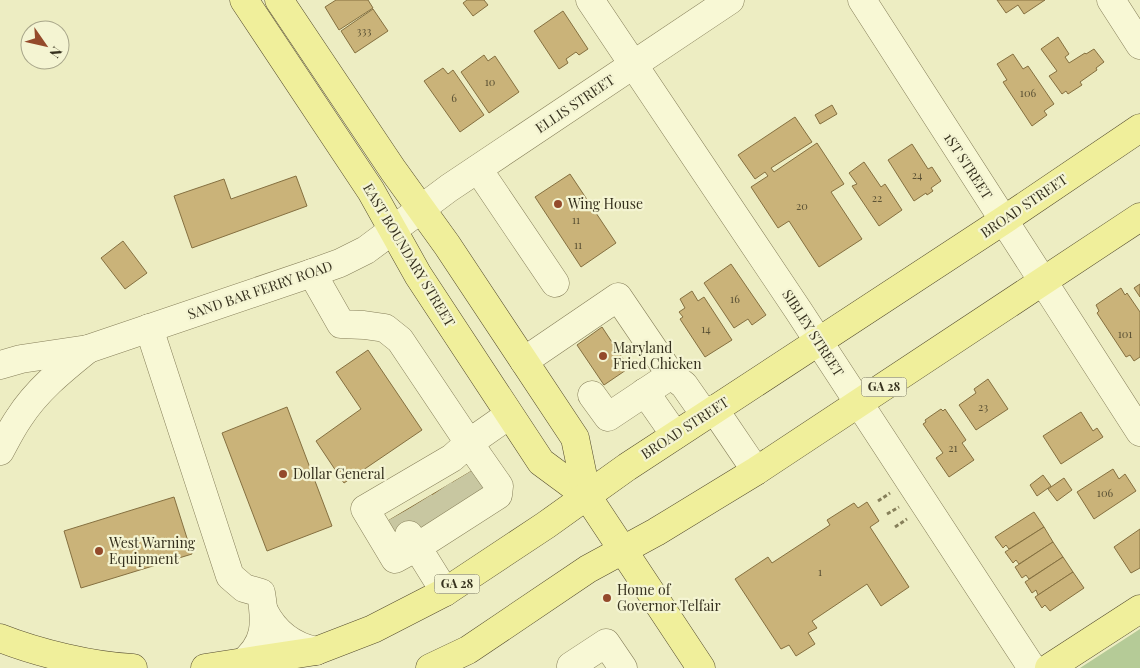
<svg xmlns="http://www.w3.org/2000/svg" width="1140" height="668" viewBox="0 0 1140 668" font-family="'Playfair Display',serif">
<rect width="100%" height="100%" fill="#ededc2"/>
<polygon fill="#b5cb97" points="1140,629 1140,668 1080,668"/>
<g fill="#cab379" stroke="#857040">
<polygon points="336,0 368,0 373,8 339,30 325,7"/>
<polygon points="467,0 484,0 488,5 473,16 463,3"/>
<polygon points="997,0 1045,0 1024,14 1018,5 1006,13"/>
<polygon points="373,9 388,31 355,53 341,31"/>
<polygon points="563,11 588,49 579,55 576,52 566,59 568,63 559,69 534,31"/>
<polygon points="1058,37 1069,54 1065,57 1069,63 1085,53 1086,54 1094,49 1104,62 1096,68 1097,70 1080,82 1082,85 1068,94 1066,91 1062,94 1049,76 1057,71 1041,49"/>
<polygon points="1013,54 1023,69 1028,66 1054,104 1044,111 1047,115 1032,126 1003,82 1007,80 997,64"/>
<polygon points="484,55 488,61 495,56 519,92 489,113 461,72"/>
<polygon points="443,68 448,74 453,70 484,115 460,132 424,81"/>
<polygon points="832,105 837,114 820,124 815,115"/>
<polygon points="795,117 812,142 771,168 774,172 817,143 844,184 831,192 862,239 819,267 789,221 778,228 751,187 768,176 765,172 755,179 738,155"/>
<polygon points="912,144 928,169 932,167 941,181 931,188 933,191 927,195 926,193 914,201 888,160"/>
<polygon points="864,162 881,187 885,184 902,210 879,226 852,186 857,184 849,173"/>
<polygon points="570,174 616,243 581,267 535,197"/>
<polygon points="296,176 307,206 192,248 174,196 224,179 231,199"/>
<polygon points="123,241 147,273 125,289 101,258"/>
<polygon points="731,264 766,315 752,325 748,319 734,328 704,283"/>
<polygon points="1140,284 1140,297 1134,288"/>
<polygon points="1121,288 1125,295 1127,293 1140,312 1140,357 1134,361 1130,355 1126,357 1097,313 1099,311 1096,305"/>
<polygon points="692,291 698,301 704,297 732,340 705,357 680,319 683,317 679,312 685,308 680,299"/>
<polygon points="602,327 629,368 604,385 577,345"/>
<polygon points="368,350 422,430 344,483 316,441 361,409 336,372"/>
<polygon points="988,379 1008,409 976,430 959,405 976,393 974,389"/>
<polygon points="287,407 332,526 267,551 222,433"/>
<polygon points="941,409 943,411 945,409 966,440 962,443 974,460 949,477 936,458 943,453 923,424 926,422 925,420"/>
<polygon points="1081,412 1093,431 1097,428 1103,437 1061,464 1043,436"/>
<polygon points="480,466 492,485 393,544 381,525"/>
<polygon points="1113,469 1119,479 1125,474 1136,491 1094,519 1077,492"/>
<polygon points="1043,475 1051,486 1037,496 1030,485"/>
<polygon points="1064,478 1072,490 1057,501 1048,489"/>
<polygon points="174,497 192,554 81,588 64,531"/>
<polygon points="867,502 879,521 870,527 909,587 881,606 867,584 812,621 817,628 808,633 815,644 796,656 789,645 781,649 735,579 768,557 772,563 830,525 827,520 854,503 858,508"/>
<polygon points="1034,512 1044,527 1009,549 1006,545 1003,548 995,537"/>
<polygon points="1044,527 1053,542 1019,564 1016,560 1013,563 1005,552"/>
<polygon points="1140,529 1140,568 1131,573 1114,547"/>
<polygon points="1053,542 1063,557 1029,579 1026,575 1022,578 1015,567"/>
<polygon points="1063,557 1073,572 1038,595 1036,590 1032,593 1025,582"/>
<polygon points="1073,572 1084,588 1050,611 1045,605 1042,608 1035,597"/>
</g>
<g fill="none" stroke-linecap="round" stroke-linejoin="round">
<g stroke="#c8c7a1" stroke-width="28" stroke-dasharray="28 14" stroke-linecap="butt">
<polyline points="463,476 475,496"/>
<polyline points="440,490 453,509"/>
<polyline points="420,502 432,521"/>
<polyline points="398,515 409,535"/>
</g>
<g stroke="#867f5a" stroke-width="29">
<g id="minor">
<polyline points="590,0 798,310 1032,668"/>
<polyline points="862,0 1140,432"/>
<polyline points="1111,0 1140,45"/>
<polyline points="478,169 555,283"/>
<polyline points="312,273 341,324 364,325 385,328 400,340 469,443 509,415"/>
<path d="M149,328L230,576L244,588L261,593C266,623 267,644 241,664"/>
<polyline points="524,361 618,297 671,375 608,417 592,395"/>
<polyline points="0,365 21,359 88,349 312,273 340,263 366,250 449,188 730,0"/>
<polyline points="671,375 684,385 705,415"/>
<polyline points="645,392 675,435"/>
<polyline points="714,409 756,471"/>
<path d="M0,451C6,440 12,428 19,418C37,390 62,370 88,349"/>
<polyline points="409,535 417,547 395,559 365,509 452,458 469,443 499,486 498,495 417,547 445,592"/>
<path d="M264,611C275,633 292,646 316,651"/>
<polyline points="571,666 606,643 623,668"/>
</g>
</g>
<g stroke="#544b2e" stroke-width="29">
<g id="major">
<polyline points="244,0 371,191 418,275 541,462 587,496 701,668"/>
<polyline points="279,0 393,170 447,245 575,438 587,496"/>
<path d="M0,638C38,653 92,666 133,668"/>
<polyline points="205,668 316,651 373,629 445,592 546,525 627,467 1004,220 1140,128"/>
<polyline points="430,668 468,650 588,569 656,532 756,471 1140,217"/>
<polyline points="1049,668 1140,609"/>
</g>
</g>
<g stroke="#867f5a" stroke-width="3" stroke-dasharray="4 2.5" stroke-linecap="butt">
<polyline points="878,501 890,493"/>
<polyline points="887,514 899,507"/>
<polyline points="895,527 907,519"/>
</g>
<use href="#minor" stroke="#f8f8d5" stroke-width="28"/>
<use href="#major" stroke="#f0ef9b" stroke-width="28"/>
</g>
<g fill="#944a2b" stroke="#f4f4d2" stroke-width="2">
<circle cx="558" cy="204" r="5"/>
<circle cx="603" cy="356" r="5"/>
<circle cx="283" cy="474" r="5"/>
<circle cx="99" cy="551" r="5"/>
<circle cx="607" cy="598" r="5"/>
</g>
<g text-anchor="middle" stroke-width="4.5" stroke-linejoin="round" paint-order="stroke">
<g font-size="11" fill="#5b5235">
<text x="364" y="35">333</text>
<text x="490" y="86">10</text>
<text x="1028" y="97">106</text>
<text x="454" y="102">6</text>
<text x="917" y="179">24</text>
<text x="877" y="202">22</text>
<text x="802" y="210">20</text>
<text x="576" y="224">11</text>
<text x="578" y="249">11</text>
<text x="735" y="303">16</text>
<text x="706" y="333">14</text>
<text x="1125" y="338">101</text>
<text x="983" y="411">23</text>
<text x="953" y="452">21</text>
<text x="1105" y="497">106</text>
<text x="820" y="576">1</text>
</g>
<g fill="#f4f4d2" stroke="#6f6c54" stroke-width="1">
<rect x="861.5" y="377.5" width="45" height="19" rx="4"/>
<rect x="434.5" y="574.5" width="45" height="19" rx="4"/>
</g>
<g font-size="12" font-weight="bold" fill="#36311e">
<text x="884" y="391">GA 28</text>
<text x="457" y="588">GA 28</text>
</g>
<g font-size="14" fill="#36311e" stroke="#f4f4d2">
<text transform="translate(575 104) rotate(-34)" y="5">ELLIS STREET</text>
<text transform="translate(968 166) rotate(57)" y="5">1ST STREET</text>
<text transform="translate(1024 206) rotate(-34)" y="5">BROAD STREET</text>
<text transform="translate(409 255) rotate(59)" y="5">EAST BOUNDARY STREET</text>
<text transform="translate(260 290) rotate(-19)" y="5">SAND BAR FERRY ROAD</text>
<text transform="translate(813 333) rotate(57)" y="5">SIBLEY STREET</text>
<text transform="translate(685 428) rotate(-33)" y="5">BROAD STREET</text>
</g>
<g font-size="14" fill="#36311e" stroke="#f4f4d2" text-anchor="start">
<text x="568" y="209">Wing House</text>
<text x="613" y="353">Maryland<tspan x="613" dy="16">Fried Chicken</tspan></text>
<text x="293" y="479">Dollar General</text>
<text x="109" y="548">West Warning<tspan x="109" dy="16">Equipment</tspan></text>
<text x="617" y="595">Home of<tspan x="617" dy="16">Governor Telfair</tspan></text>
</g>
</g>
<g transform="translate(45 45) rotate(124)"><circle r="24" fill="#f4f4d2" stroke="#a8a68a"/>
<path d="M0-4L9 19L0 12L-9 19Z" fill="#944a2b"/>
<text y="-8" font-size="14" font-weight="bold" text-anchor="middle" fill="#36311e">N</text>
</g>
</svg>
